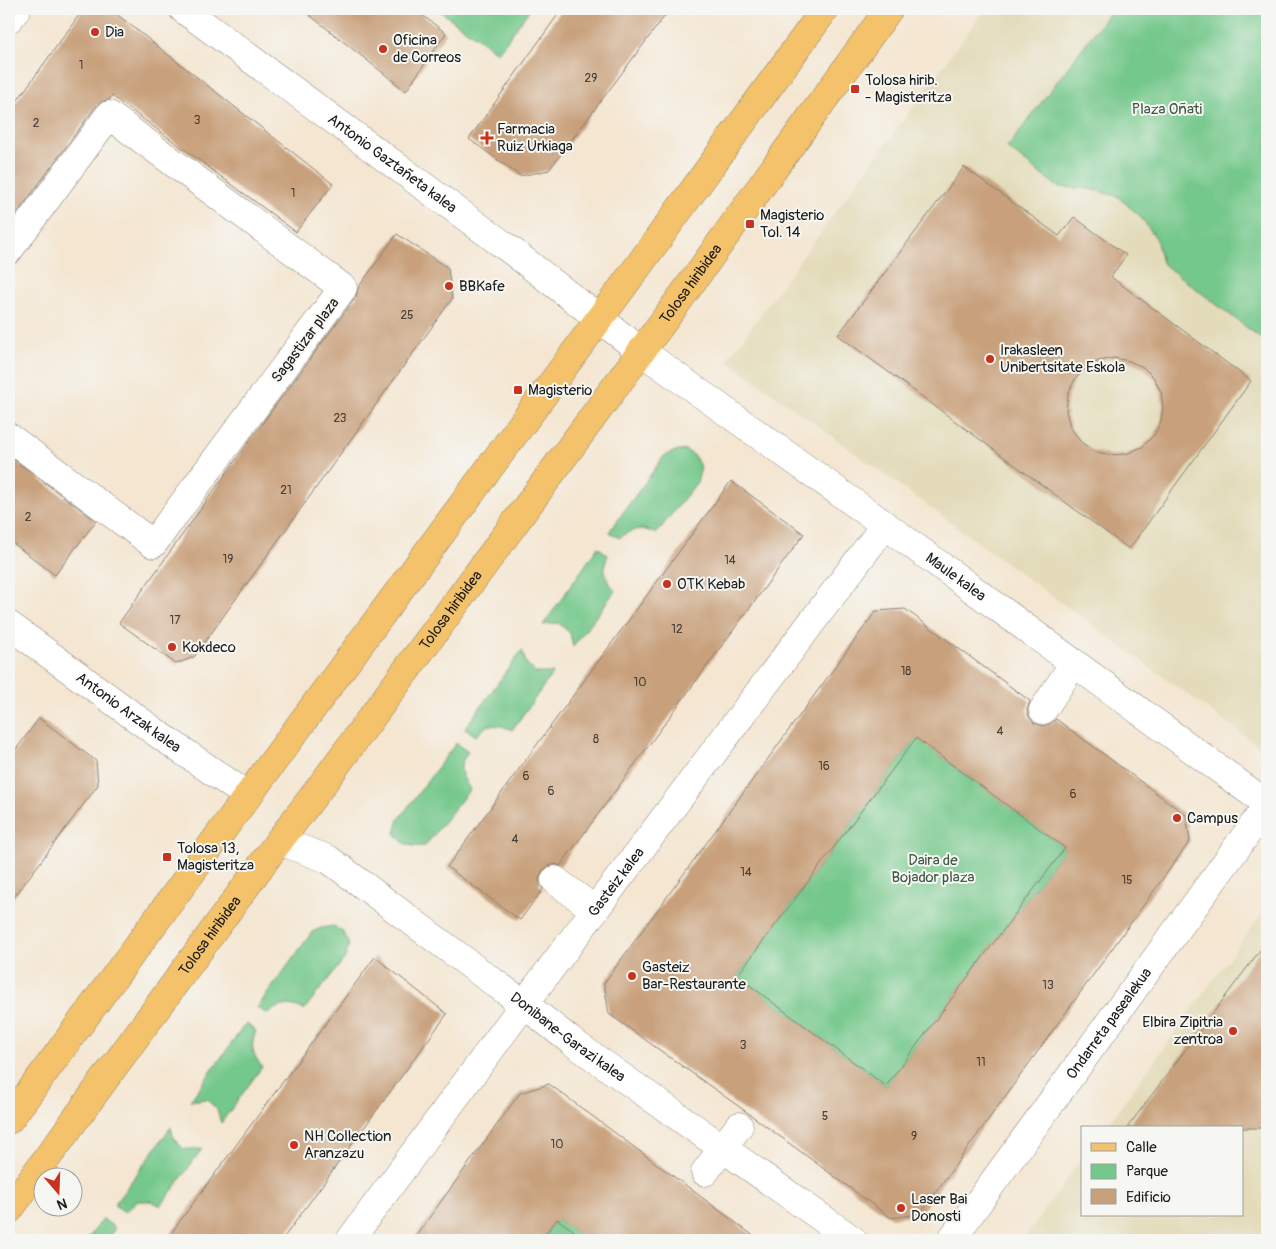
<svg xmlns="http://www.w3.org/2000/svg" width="1276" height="1249" viewBox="0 0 1276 1249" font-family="Pangolin,sans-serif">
<rect width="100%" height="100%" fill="#f6f6f2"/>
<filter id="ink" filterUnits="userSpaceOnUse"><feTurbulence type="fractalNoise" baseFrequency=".02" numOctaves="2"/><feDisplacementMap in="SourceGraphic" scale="10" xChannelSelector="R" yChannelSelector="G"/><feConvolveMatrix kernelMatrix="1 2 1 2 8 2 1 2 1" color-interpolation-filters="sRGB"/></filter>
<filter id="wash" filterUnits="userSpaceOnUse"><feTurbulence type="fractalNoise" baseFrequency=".0096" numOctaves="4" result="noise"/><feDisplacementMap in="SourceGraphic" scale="20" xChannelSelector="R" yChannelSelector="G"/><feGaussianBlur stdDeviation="1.12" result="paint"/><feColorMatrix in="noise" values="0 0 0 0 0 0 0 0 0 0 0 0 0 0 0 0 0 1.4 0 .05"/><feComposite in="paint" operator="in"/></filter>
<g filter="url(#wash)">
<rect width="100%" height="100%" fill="#f4e6d1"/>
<g fill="#e3dbba">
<polygon points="985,9 1267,9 1267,752 727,360"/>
<polygon points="1267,907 1267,1240 1023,1240 1082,1159 1082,1215 1242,1215 1242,1128 1105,1128"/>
</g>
<g fill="#75c88b" stroke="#487254">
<polygon points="437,9 530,9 498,53"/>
<polygon points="1112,9 1267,9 1267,340 1266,342 1162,263 1156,238 1140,216 1117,196 1090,189 1058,187 1007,148"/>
<path d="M685,450L694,455L701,468L697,482L656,534C641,526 633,529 619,538L609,532L664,456L673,452Z"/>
<path d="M598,547L608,555C602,571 605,577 615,591L573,647L570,633L558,623L543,625Z"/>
<polygon points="522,650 526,663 536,673 553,673 512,730 502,726 488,725 476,736 465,728"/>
<polygon points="916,738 1065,848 886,1086 737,976"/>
<path d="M456,743L468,752C457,767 460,774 470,789L425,846C410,847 404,846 395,833L399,819Z"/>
<path d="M333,926L342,931L349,944L345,958L304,1010C289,1002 280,1005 267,1014L257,1008L312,932L321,928Z"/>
<path d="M246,1023L256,1031C250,1048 252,1053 262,1067L221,1123L217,1109L206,1099L190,1101Z"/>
<polygon points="171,1127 174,1139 184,1149 202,1149 161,1206 151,1201 137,1201 125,1212 114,1205"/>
<polygon points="103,1219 115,1228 109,1237 109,1240 87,1240"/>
<polygon points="557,1219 587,1240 541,1240"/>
</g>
<g id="blocks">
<g fill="#c8a07c" fill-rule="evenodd">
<polygon points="110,9 333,184 296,232 112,96 109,100 102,101 96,106 9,224 9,112 82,11"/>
<polygon points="302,9 414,9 446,33 406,91"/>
<polygon points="562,9 670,9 549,170 520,176 469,139"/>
<path d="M964,167L1059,236L1074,217L1126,255L1111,277L1251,381L1129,549L838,335ZM1114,358L1129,361L1143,367L1154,378L1161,392L1163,407L1161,421L1154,435L1142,447L1126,454L1110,455L1093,451L1080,441L1070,427L1066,411L1068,394L1075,379L1086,368L1099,361Z"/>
<polygon points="397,234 448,268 452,299 194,657 176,664 119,623 253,436 356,297 358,288"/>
<polygon points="9,456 96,521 55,575 9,540"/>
<polygon points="731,481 804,534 560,866 556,864 549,866 542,871 539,879 540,886 543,889 520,920 447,867"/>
<path d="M905,609L1030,701L1027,710L1029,717L1034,723L1043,726L1050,724L1056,719L1186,815L1190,841L920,1214L891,1218L748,1113L609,1014L604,983L876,611ZM916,738L1065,848L886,1086L737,976Z"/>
<polygon points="39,718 96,761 98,785 9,904 9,759"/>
<polygon points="1267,941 1267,1128 1127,1128"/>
<polygon points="375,957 447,1014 282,1240 166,1240"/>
<polygon points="549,1084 692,1190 759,1240 587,1240 557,1219 541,1240 413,1240 520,1093"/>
</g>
</g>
</g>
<g filter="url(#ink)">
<use href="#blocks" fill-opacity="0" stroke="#888176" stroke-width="1"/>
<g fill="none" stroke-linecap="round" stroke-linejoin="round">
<g stroke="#888176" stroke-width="29">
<g id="minor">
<path id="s1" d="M183,9L513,252L641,351L885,525L1267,804"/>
<polyline points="9,19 17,9"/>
<polyline points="9,250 109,115 343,288 153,544 9,437"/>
<path id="s2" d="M9,625L158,734L248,796"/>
<polyline points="1043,710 1074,663"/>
<path id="s3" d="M279,841L328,859L339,867L481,973L524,1004L571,1041L853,1240"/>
<polyline points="555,880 595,910"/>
<polyline points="705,1172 739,1126"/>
<path id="s4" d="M350,1240L524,1004L885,525"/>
<path id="s5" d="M951,1240L1267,806"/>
</g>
</g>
<g stroke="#888176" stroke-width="29">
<g id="major">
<polyline points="9,1120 639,265 825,9"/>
<path id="s6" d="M9,1210L279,841L318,790L682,296L889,9"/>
</g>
</g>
<use href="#minor" stroke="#fff" stroke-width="28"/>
<use href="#major" stroke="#f3c26a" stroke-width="28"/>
</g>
</g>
<g fill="#c8321e" stroke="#f6f6f2" stroke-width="2">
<circle cx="95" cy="32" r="5"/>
<circle cx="383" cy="49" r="5"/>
<rect x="850" y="84" width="10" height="10" rx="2.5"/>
<path d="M484.5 130.5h5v5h5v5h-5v5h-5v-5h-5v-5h5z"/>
<rect x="745" y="219" width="10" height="10" rx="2.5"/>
<circle cx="449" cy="286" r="5"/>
<circle cx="990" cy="359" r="5"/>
<rect x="513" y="385" width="10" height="10" rx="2.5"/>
<circle cx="667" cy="584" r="5"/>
<circle cx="172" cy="647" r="5"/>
<circle cx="1177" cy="818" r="5"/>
<rect x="162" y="852" width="10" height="10" rx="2.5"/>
<circle cx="632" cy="976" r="5"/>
<circle cx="1233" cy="1031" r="5"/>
<circle cx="294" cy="1145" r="5"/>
<circle cx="901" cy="1208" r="5"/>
</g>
<g text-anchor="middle" stroke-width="4" stroke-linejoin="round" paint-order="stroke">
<g font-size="12" fill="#473d34">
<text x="81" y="69">1</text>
<text x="591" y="82">29</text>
<text x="197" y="124">3</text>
<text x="36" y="127">2</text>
<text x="293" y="197">1</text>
<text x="407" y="319">25</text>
<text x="340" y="422">23</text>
<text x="286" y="494">21</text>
<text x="28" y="521">2</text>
<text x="228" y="563">19</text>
<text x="730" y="564">14</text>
<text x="175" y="624">17</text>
<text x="677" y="633">12</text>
<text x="906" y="675">18</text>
<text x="640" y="686">10</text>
<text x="1000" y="735">4</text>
<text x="596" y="743">8</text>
<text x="824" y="770">16</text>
<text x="526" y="780">6</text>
<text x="551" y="795">6</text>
<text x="1073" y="798">6</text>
<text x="515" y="843">4</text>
<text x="746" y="876">14</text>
<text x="1127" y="884">15</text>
<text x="1048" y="989">13</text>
<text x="743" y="1049">3</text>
<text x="981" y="1066">11</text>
<text x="825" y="1120">5</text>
<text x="914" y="1140">9</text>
<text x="557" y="1148">10</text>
</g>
<g font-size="15" fill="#1c1c1c" stroke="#f6f6f2" text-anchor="start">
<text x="105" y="37">Dia</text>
<text x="393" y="45">Oficina<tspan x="393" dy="17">de Correos</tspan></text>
<text x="865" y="85">Tolosa hirib.<tspan x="865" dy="17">- Magisteritza</tspan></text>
<text x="497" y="134">Farmacia<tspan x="497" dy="17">Ruiz Urkiaga</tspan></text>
<text x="760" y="220">Magisterio<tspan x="760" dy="17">Tol. 14</tspan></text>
<text x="459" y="291">BBKafe</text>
<text x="1000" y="355">Irakasleen<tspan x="1000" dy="17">Unibertsitate Eskola</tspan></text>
<text x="528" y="395">Magisterio</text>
<text x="677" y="589">OTK Kebab</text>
<text x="182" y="652">Kokdeco</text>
<text x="1187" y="823">Campus</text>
<text x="177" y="853">Tolosa 13,<tspan x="177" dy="17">Magisteritza</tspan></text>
<text x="642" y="972">Gasteiz<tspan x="642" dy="17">Bar-Restaurante</tspan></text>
<text x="1223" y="1027" text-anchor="end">Elbira Zipitria<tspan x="1223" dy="17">zentroa</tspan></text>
<text x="304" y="1141">NH Collection<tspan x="304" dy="17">Aranzazu</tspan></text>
<text x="911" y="1204">Laser Bai<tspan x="911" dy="17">Donosti</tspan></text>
</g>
<g font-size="15" fill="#3b5843" stroke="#f6f6f2">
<text x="1167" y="114">Plaza Oñati</text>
<text x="933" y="865">Daira de<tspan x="933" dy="17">Bojador plaza</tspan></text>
</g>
<g font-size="15" fill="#1c1c1c" stroke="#f6f6f2">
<text dy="5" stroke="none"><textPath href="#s1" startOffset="260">Antonio Gaztañeta kalea</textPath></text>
<text dy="5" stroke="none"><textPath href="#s6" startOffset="1150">Tolosa hiribidea</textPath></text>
<text transform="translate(305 340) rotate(-53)" y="5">Sagastizar plaza</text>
<text dy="5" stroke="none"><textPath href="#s1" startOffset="959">Maule kalea</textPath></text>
<text dy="5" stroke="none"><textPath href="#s6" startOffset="745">Tolosa hiribidea</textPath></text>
<text dy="5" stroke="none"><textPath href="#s2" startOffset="148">Antonio Arzak kalea</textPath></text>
<text dy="5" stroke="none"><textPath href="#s4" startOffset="446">Gasteiz kalea</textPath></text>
<text dy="5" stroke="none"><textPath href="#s6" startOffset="340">Tolosa hiribidea</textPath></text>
<text dy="5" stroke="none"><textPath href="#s5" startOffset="268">Ondarreta pasealekua</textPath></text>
<text dy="5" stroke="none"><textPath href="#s3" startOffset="351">Donibane-Garazi kalea</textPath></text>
</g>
</g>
<rect width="1276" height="1249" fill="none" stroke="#f6f6f2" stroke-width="30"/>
<rect x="1081" y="1126" width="162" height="90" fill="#f6f6f2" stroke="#9f9f9c"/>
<rect x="1091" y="1143" width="25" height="8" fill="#f3c26a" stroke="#9f9f9c"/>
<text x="1126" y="1152" font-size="15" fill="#1c1c1c">Calle</text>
<rect x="1091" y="1164" width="25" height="15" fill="#75c88b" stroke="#9f9f9c"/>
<text x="1126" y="1176" font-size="15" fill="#1c1c1c">Parque</text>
<rect x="1091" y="1189" width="25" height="15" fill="#c8a07c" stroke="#9f9f9c"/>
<text x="1126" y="1202" font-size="15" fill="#1c1c1c">Edificio</text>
<g transform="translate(58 1192) rotate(161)"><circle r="24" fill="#f6f6f2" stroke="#9f9f9c"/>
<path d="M0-4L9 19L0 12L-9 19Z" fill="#c8321e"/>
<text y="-8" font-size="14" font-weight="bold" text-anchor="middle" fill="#1c1c1c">N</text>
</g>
</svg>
